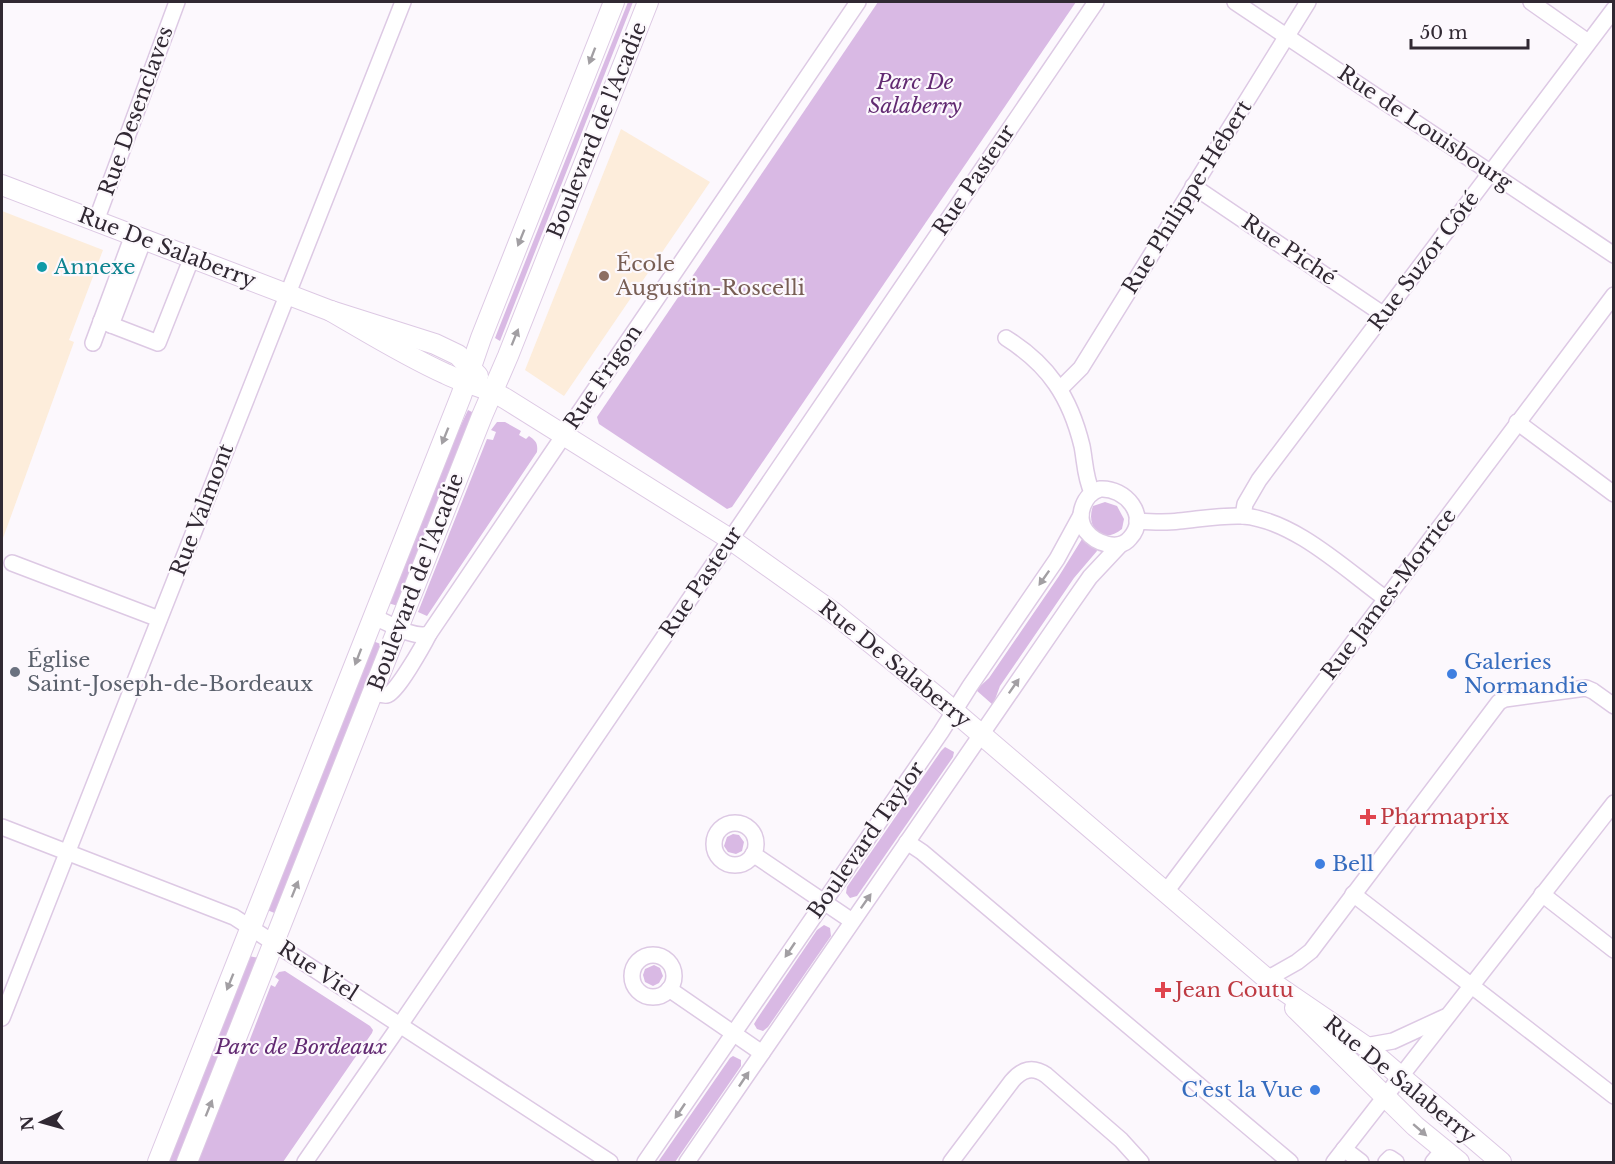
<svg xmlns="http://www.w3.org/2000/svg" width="1615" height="1164" viewBox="0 0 1615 1164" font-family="'Libre Baskerville',serif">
<rect width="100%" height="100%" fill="#fcf8fd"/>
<g fill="#fdeddb">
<polygon points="621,129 710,182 564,396 525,370"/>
<polygon points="2,211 103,250 69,340 74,342 2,541"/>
</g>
<g fill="#d9b9e4">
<polygon points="628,2 633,2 500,341 495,338"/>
<polygon points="878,2 1076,2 732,507 727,509 599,424 597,417"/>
<polygon points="468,410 474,413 398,606 388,603 446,457"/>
<path d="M497,422H505L521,431L519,435L526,439L529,436C536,441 538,443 537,452L427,616L418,612L487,439L493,440L496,432L491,430Z"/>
<path d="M1105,502L1117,506L1124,519L1122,529C1103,545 1085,528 1093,506Z"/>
<polygon points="1082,539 1096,547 1097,551 1074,578 1000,686 993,705 976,690 989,678 1059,576"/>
<polygon points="373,641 383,645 277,914 267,910"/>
<polygon points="945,747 954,752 953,757 857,896 850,898 846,893 847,887 941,751"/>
<polygon points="733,834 739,835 744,842 742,851 736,854 728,852 724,846 727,837"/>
<polygon points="824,925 830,928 831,936 768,1027 763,1031 757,1029 754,1024 757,1019 817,930"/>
<polygon points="249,956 259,958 179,1162 167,1162"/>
<polygon points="654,965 660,968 663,976 659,983 653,986 645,982 643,975 645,969"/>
<polygon points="285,971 370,1026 373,1030 372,1033 283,1162 197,1162 241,1051 245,1052 271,985 275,987 279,980 275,977 279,972"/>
<polygon points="733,1056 741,1060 741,1066 675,1162 658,1162 730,1058"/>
</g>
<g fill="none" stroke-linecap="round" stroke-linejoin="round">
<g stroke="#ddc9e4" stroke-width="18">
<g id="minor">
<polyline points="1235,2 1614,255"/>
<polyline points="1531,2 1588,42"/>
<polyline points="1193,186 1384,315"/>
<polyline points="96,221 177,2"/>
<polyline points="101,321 158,343 192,257"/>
<polyline points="111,325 144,239"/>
<path d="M1006,338C1049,365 1070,397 1082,446C1085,461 1085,478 1092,492"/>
<polyline points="93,343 133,235"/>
<polyline points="1060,389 1081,368 1308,2"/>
<polyline points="1517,422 1614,494"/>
<path d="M1100,489C1125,487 1150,516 1130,538C1119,552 1095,543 1086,531C1075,516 1084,494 1100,489Z"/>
<polyline points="1243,516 1245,504 1259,480 1614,9"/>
<path d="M1137,521C1151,522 1165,523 1179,521C1200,519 1221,515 1243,516C1294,520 1346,570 1386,599"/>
<polyline points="12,563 159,619"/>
<path d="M374,617C389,623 413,639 429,634"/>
<path d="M373,692C377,693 383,696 387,695C396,694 424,644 429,634L858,2"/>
<circle cx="735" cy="844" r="21"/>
<polyline points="2,827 234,917 610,1162"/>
<polyline points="907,842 922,852 1290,1162"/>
<polyline points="753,854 852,921"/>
<polyline points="1165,893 1614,295"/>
<polyline points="1353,894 1614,1096"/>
<polyline points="1542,894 1614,950"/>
<circle cx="653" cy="976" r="21"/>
<polyline points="1267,979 1297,962 1311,951 1499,702 1505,699 1586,688 1593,691 1614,706"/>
<polyline points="669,989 762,1053"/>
<polyline points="2,1018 403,2"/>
<polyline points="1365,1046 1393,1041 1445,1017"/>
<polyline points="1344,1149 1361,1162"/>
<polyline points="305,1162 400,1025 1096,2"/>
<polyline points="645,1162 941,732 970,686 1057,559 1081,515"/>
<polyline points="687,1162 1069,607 1090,577 1120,545"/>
<path d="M951,1162L1012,1081C1022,1069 1033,1066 1046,1075L1121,1140L1141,1162"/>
<polyline points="1334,1162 1614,803"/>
<polyline points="1386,1162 1390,1158 1396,1162"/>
<polyline points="1433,1162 1443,1150"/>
</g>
</g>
<g stroke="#ddc9e4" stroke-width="22">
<g id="major">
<polyline points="2,185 331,311 435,344 458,355 478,376"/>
<path d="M331,311C369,333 406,356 446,374C466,384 487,387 506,399L730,539L834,613L941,700L1267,979L1365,1046L1501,1162"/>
<polyline points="1295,1008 1415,1126 1459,1162"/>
<polyline points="158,1162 461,396 481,338 614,2"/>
<polyline points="187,1162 482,416 508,356 648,2"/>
</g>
</g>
<use href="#minor" stroke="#fff" stroke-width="15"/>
<use href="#major" stroke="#fff" stroke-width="20"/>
</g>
<defs><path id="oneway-solid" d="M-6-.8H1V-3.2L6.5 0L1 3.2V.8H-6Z" transform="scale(1.5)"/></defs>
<g fill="#a29fa3">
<use href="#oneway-solid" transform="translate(592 56) rotate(111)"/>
<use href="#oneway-solid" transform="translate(521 238) rotate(112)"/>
<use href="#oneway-solid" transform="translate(515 337) rotate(-68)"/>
<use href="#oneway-solid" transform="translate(445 436) rotate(112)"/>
<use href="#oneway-solid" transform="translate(1044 578) rotate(125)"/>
<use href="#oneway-solid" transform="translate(358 657) rotate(111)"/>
<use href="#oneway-solid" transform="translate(1014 686) rotate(-55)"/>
<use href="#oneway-solid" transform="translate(295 889) rotate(-68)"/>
<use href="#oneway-solid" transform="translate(866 901) rotate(-55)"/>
<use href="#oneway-solid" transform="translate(790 950) rotate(124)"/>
<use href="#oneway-solid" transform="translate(230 982) rotate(112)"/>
<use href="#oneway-solid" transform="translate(744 1079) rotate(-56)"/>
<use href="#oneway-solid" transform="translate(209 1108) rotate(-68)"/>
<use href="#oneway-solid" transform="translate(680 1111) rotate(124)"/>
<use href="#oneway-solid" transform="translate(1420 1130) rotate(41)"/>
</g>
<circle fill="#0f9aa8" stroke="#fcf8fd" stroke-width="2" cx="42" cy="267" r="6"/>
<circle fill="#8d6e63" stroke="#fcf8fd" stroke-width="2" cx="604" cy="276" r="6"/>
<circle fill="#6b7280" stroke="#fcf8fd" stroke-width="2" cx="15" cy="672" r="6"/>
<g fill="#3f7fe0" stroke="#fcf8fd" stroke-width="2">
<circle cx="1452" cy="674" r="6"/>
<circle cx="1320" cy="864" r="6"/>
<circle cx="1315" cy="1090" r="6"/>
</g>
<g fill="#e0444e" stroke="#fcf8fd" stroke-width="2">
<path d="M1365 808h6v6h6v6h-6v6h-6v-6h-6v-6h6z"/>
<path d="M1160 981h6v6h6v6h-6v6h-6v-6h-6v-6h6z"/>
</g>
<g text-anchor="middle" stroke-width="4.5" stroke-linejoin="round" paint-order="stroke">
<g font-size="21" font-style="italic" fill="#622a72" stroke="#fcf8fd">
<text x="915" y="89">Parc De<tspan x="915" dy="24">Salaberry</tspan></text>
<text x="301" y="1054">Parc de Bordeaux</text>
</g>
<g font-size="21" fill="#312933" stroke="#fcf8fd">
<text transform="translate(136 111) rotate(-70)" y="7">Rue Desenclaves</text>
<text transform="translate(1425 128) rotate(34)" y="7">Rue de Louisbourg</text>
<text transform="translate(597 130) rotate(-68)" y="7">Boulevard de l'Acadie</text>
<text transform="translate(974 180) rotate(-56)" y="7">Rue Pasteur</text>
<text transform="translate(1187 197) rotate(-58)" y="7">Rue Philippe-Hébert</text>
<text transform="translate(167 248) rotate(21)" y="7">Rue De Salaberry</text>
<text transform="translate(1289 250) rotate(34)" y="7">Rue Piché</text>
<text transform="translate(1424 261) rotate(-53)" y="7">Rue Suzor Côté</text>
<text transform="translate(603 377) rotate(-56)" y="7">Rue Frigon</text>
<text transform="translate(202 510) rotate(-69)" y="7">Rue Valmont</text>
<text transform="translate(416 582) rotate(-69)" y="7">Boulevard de l'Acadie</text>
<text transform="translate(701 582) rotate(-56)" y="7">Rue Pasteur</text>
<text transform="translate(1389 594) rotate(-53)" y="7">Rue James-Morrice</text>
<text transform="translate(895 664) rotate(39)" y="7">Rue De Salaberry</text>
<text transform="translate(866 840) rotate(-55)" y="7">Boulevard Taylor</text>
<text transform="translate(318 971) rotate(33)" y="7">Rue Viel</text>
<text transform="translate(1400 1080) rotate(39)" y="7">Rue De Salaberry</text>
</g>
<g font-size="21" fill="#785e54" stroke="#fcf8fd" text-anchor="start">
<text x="616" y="271">École<tspan x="616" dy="24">Augustin-Roscelli</tspan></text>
</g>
<g font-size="21" fill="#0d838f" stroke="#fcf8fd" text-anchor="start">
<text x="54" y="274">Annexe</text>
</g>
<g font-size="21" fill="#5b616d" stroke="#fcf8fd" text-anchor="start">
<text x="27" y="667">Église<tspan x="27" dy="24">Saint-Joseph-de-Bordeaux</tspan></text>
</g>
<g font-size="21" fill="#366cbe" stroke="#fcf8fd" text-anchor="start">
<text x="1464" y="669">Galeries<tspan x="1464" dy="24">Normandie</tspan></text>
<text x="1332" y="871">Bell</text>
<text x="1303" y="1097" text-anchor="end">C'est la Vue</text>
</g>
<g font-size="21" fill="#be3a42" stroke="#fcf8fd" text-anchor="start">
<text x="1380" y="824">Pharmaprix</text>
<text x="1175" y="997">Jean Coutu</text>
</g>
</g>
<rect width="1615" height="1164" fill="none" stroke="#312933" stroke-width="6"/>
<g transform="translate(42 1122) rotate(265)" stroke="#fcf8fd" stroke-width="4.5" paint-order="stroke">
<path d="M0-4.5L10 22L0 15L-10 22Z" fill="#312933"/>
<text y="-9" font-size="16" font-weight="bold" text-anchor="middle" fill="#312933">N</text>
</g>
<path d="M1411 39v9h117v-9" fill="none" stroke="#312933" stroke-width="3"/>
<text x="1420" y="39" font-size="18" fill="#312933" stroke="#fcf8fd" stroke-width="4.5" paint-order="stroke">50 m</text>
</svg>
